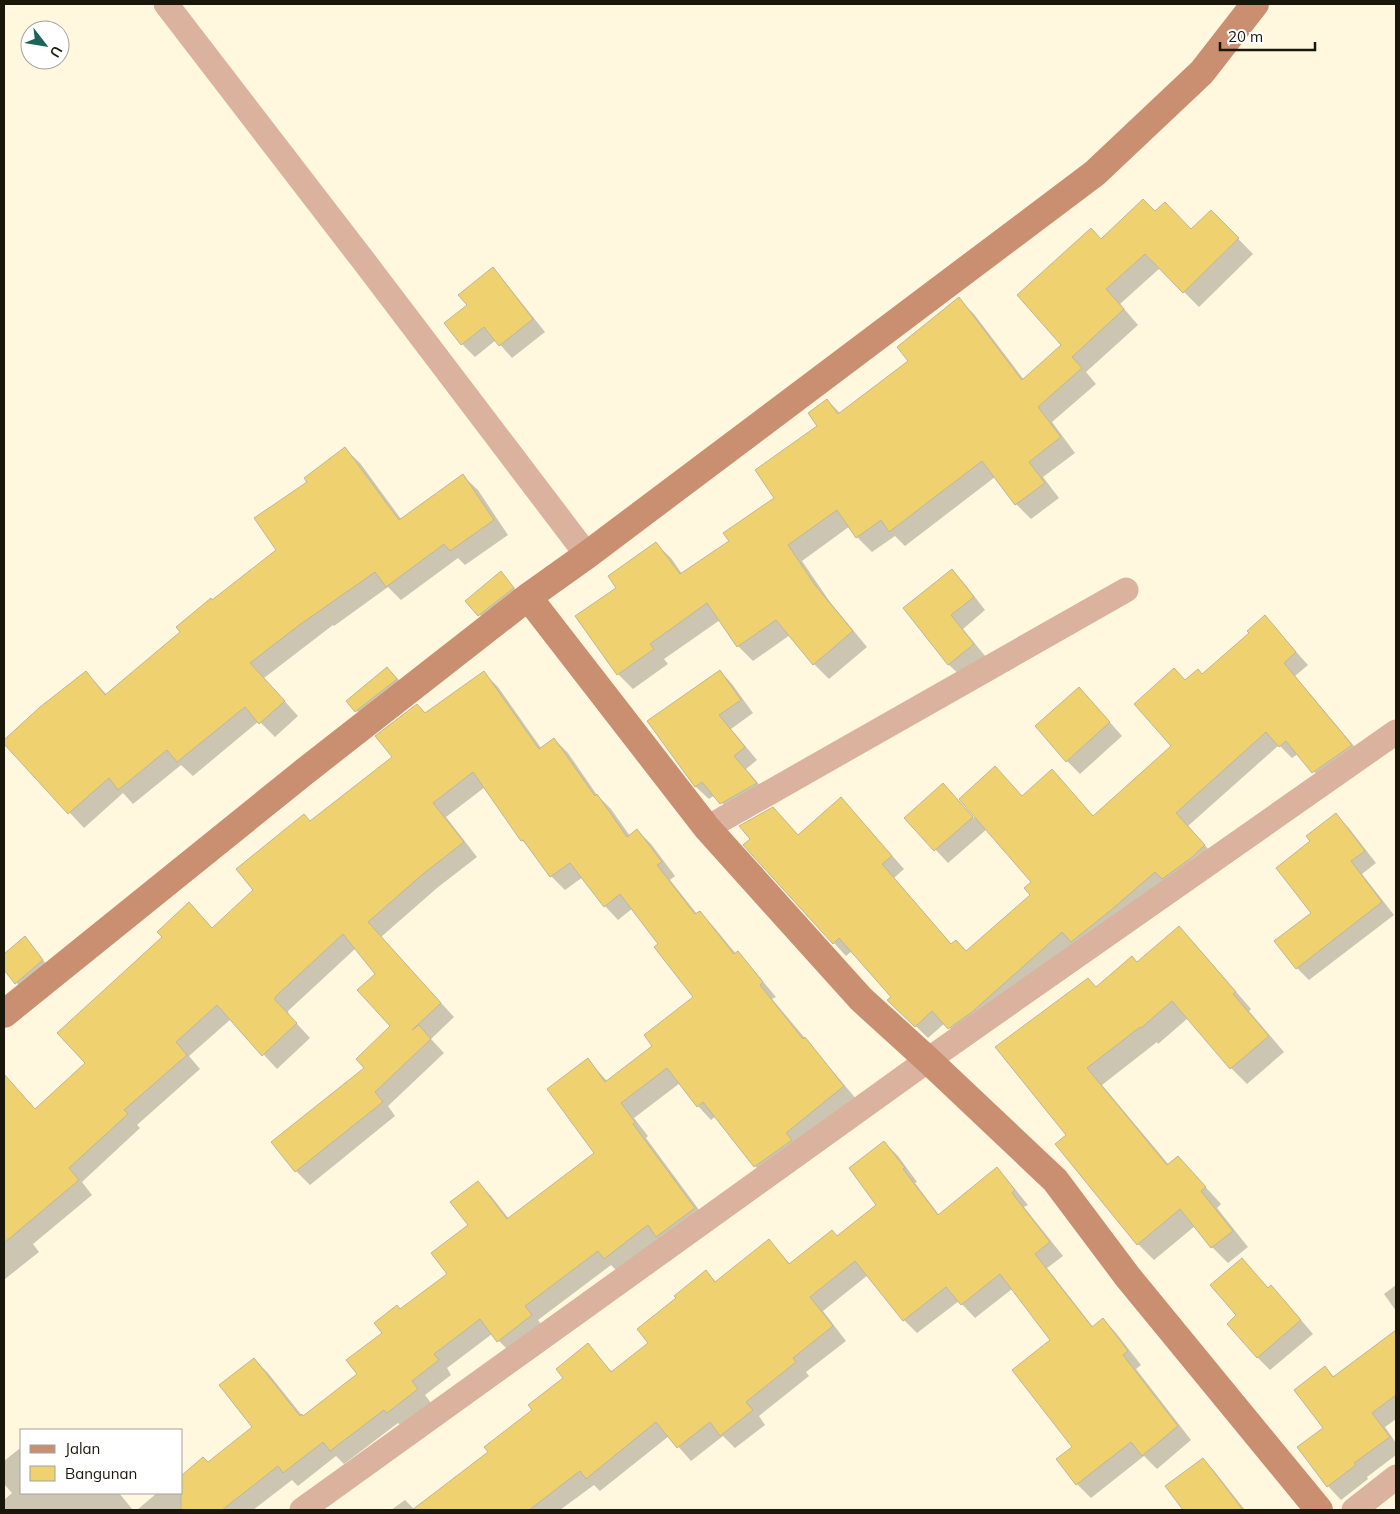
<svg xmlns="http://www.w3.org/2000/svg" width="1400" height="1514" viewBox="0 0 1400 1514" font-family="Mulish,sans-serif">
<rect width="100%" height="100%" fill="#fff7de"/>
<g fill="#0003">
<polygon points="1211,211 1253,254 1199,307 1160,268 1120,304 1138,325 1086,372 1096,384 1052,422 1075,453 1043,477 1059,498 1031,519 1016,504 995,477 905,546 895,536 872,552 857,537 850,526 802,561 830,602 867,647 829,679 814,664 790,635 753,661 738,646 720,620 664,659 668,664 633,689 618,674 618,588 656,544 671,558 682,574 731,542 776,498 819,426 827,400 841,414 910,362 959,299 974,314 1024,380 1063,345 1102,240 1155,213 1192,230"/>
<polygon points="493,269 505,282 545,332 512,358 496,340 475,357 462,344 446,323 468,305"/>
<polygon points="345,449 360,463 401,519 463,476 478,490 508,535 465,565 458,558 401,600 388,587 334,626 333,625 264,678 298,716 275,737 259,721 193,776 181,765 133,804 123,793 84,828 4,742 41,708 86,672 107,695 182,632 212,601 278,551 309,482"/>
<polygon points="952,570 964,583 985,610 963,629 986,657 962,677 949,665 905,608"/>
<polygon points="501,573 526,601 492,628 467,601"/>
<polygon points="1265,617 1308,665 1295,676 1364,758 1326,785 1298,754 1292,758 1279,745 1188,826 1217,859 961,1040 945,1023 928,1038 889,1000 893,997 852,951 846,956 834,943 751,839 773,808 799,836 841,798 904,869 894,878 952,945 967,952 1032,895 1033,882 987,829 948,863 906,818 956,798 974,818 1023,797 1052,771 1093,816 1172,746 1186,681 1203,676 1250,634"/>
<polygon points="387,668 400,681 369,724 348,701"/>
<polygon points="720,671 732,684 753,713 731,729 757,760 746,769 769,796 734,816 715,795 709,799 696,787 649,721"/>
<polygon points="484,673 498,687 541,748 554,739 568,753 597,795 611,809 630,836 637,830 651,844 675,876 670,880 697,914 699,912 713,926 736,954 738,953 751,967 776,997 772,999 857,1100 769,1180 755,1166 716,1116 711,1120 698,1106 680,1083 634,1118 648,1136 646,1138 708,1222 618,1272 611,1265 538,1320 545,1329 512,1354 492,1334 447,1368 451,1375 425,1395 431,1403 401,1426 398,1423 344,1464 336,1456 298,1486 292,1480 253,1510 137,1510 157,1493 181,1493 208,1463 254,1427 254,1359 268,1373 304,1418 359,1375 383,1333 401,1311 449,1274 470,1225 477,1182 491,1196 509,1219 596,1153 588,1060 607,1081 654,1046 695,997 660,944 633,908 618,920 605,906 583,877 565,890 551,876 534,852 522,840 485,787 446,817 477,857 437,888 381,937 454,1017 431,1039 444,1053 388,1106 395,1116 310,1185 296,1171 366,1068 392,1026 377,974 356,948 288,1011 289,1015 310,1038 277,1069 231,1019 189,1056 200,1069 137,1125 140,1128 82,1182 92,1195 33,1244 39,1252 5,1279 4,1278 4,1075 36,1110 86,1063 203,918 213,929 254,890 311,822 393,757 426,714"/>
<polygon points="1092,702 1122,736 1080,774 1067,761"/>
<polygon points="1336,815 1348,827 1376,863 1362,874 1394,915 1309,980 1297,968 1312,913 1312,841"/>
<polygon points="1179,928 1195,944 1251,1009 1249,1011 1284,1052 1247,1084 1231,1068 1188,1018 1158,1044 1157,1042 1102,1085 1169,1165 1178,1157 1221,1204 1217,1208 1248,1247 1228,1263 1212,1247 1195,1226 1154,1260 1138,1244 1057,1144 1067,1135 1096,988 1138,964"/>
<polygon points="24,938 49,967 22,989 4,968 4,955"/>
<polygon points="884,1142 898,1156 917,1182 915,1183 939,1215 997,1169 1010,1183 1028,1205 1024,1207 1063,1256 1047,1268 1093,1327 1103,1319 1116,1333 1141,1365 1136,1369 1191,1440 1157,1469 1144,1456 1091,1498 1077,1484 1058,1460 1074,1448 1051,1340 1012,1289 975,1318 959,1301 917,1333 904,1320 868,1275 823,1311 846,1341 806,1372 809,1376 759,1416 765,1425 735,1448 723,1436 691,1461 669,1436 600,1491 594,1485 560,1510 391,1510 405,1500 415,1510 490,1453 564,1378 588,1345 612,1372 650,1343 677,1298 706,1272 716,1282 769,1241 790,1264 837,1237 878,1205"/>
<polygon points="1242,1260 1269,1289 1271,1287 1284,1300 1313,1334 1270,1370 1257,1357 1238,1315"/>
<polygon points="1396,1285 1396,1311 1384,1294"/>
<polygon points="1396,1331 1396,1419 1385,1427 1396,1443 1396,1455 1367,1477 1368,1479 1341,1500 1328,1486 1299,1447 1324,1428 1325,1368 1335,1378"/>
<polygon points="19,1449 21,1451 21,1493 119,1493 133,1510 5,1510 4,1500 12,1493 4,1484 4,1461"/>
<polygon points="1203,1459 1215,1472 1245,1510 1182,1510"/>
</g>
<g fill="#efd16f" stroke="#c0b798">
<polygon points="1143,199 1155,211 1165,202 1191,229 1211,210 1239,238 1183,293 1145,254 1106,289 1124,309 1072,357 1082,368 1038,407 1061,437 1029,462 1045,483 1015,505 982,461 889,532 881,520 856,538 837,510 788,545 815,585 853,631 813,665 776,620 737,647 707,603 650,644 654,649 617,675 575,616 616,588 608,576 656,542 680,574 729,541 723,533 774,498 755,470 817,426 808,413 827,399 838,414 908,361 897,347 959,297 1022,380 1061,345 1017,295 1091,228 1101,239"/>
<polygon points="493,267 533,319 499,346 484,327 461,345 444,323 467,305 458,295"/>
<polygon points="345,447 399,520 463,474 494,520 450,551 444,544 386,587 375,572 298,626 250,663 285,701 259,724 245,707 177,762 167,750 118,790 109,778 68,814 4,744 4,740 40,707 86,671 105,695 180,632 176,627 211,598 212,600 276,550 254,518 307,482 304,478"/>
<polygon points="952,569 974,597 951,615 974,644 948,665 903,608"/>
<polygon points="501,571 514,588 478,616 465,601"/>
<polygon points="1265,615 1296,652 1284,663 1352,745 1312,773 1286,741 1279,747 1266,732 1176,813 1205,845 1191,858 1162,879 1155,872 1110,911 1071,942 1062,932 972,1012 948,1029 932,1011 915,1027 887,1000 891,997 839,938 833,944 743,845 750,839 739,826 773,807 798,835 841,797 892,856 882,864 951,944 956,940 966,951 1030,895 1024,888 1031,882 959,799 995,766 1022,796 1052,769 1093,816 1171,746 1134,704 1174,668 1185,680 1198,669 1202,674 1249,633 1247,631"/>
<polygon points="387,667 397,679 355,712 346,701"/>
<polygon points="720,670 741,700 719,715 745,747 734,756 757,783 720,804 702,782 695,787 647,721"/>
<polygon points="484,671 539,749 554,738 595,796 597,794 627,837 637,829 662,862 657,865 695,914 700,911 734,954 738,951 763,982 760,985 803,1039 805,1037 844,1086 786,1133 792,1140 754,1167 703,1102 697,1107 667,1068 621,1103 635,1122 633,1124 695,1208 656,1237 648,1225 604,1259 598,1251 525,1306 532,1315 497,1342 480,1319 434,1354 439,1360 412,1381 418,1389 387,1413 384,1410 330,1451 323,1442 283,1473 278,1466 222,1510 181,1510 181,1476 203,1457 208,1462 252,1427 219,1385 254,1358 300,1416 302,1414 303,1416 357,1374 346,1360 382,1333 374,1323 397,1305 400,1309 447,1274 431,1253 468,1225 450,1202 478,1181 507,1219 594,1153 547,1089 588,1058 605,1082 652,1046 644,1035 693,997 654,947 658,944 620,894 604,907 570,863 550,877 523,840 521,841 473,772 433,803 464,842 423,874 368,922 441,1003 412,1030 419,1025 431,1039 375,1092 383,1102 295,1172 271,1142 364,1068 356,1059 390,1026 357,990 375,974 343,934 275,997 275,1000 297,1023 262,1056 217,1005 176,1042 187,1055 124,1110 128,1114 69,1168 79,1180 4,1243 4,1074 35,1109 85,1063 57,1033 162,937 157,932 189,902 212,928 253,890 236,869 304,814 310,821 392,757 375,736 417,704 425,713"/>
<polygon points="1079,687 1110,722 1066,762 1035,726"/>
<polygon points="943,783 973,817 934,851 904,818"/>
<polygon points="1336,813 1365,851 1351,861 1382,902 1296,969 1274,941 1311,913 1276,868 1310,841 1306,836"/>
<polygon points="1179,926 1236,992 1233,994 1269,1036 1230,1069 1172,1001 1141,1028 1140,1027 1087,1068 1167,1165 1178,1156 1206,1187 1201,1191 1233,1231 1211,1248 1180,1209 1137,1245 1055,1144 1066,1135 995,1047 1088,978 1096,987 1132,956 1137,962"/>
<polygon points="25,936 43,960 15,984 4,970 4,954"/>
<polygon points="884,1141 905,1168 903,1169 938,1215 997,1167 1015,1190 1012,1193 1050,1242 1035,1254 1092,1327 1103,1318 1128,1351 1123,1355 1178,1426 1142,1456 1131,1442 1076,1485 1056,1459 1072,1447 1012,1370 1050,1340 1000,1274 961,1305 946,1287 903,1321 855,1261 810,1297 833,1326 793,1358 796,1362 746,1402 753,1410 720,1436 710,1422 677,1448 656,1422 586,1479 580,1471 529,1510 412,1510 488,1452 484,1447 532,1410 528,1405 563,1378 556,1369 588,1343 611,1372 648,1343 637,1329 676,1298 674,1296 706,1270 715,1282 769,1239 789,1264 832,1230 837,1236 876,1205 849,1168"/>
<polygon points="1242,1258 1268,1288 1271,1285 1301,1320 1257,1358 1227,1324 1236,1315 1210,1285"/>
<polygon points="1396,1330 1396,1395 1372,1413 1390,1437 1354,1463 1356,1465 1327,1487 1297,1447 1323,1428 1294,1390 1325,1366 1333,1377"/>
<polygon points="1203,1458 1211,1468 1243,1510 1183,1510 1165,1486"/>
</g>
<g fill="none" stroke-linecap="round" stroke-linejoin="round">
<g stroke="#dab29d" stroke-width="25">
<polyline points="166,4 366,264 587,555"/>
<polyline points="707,828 1126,590"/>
<polyline points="302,1510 928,1060 1396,732"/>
<polyline points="1354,1510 1396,1477"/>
</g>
<g stroke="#ca8f71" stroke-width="28">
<polyline points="528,597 707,828 861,999 928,1060 1055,1180 1127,1276 1319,1510"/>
<polyline points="4,1014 304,772 528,597 587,555 1095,173 1202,72 1255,4"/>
</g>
</g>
<rect width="1400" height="1514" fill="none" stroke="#19160a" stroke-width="10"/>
<rect x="20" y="1429" width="162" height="65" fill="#ffffff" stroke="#a3a29d"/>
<rect x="30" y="1445" width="25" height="8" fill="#ca8f71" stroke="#a3a29d"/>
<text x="65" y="1454" font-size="15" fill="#19160a">Jalan</text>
<rect x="30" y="1466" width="25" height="15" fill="#efd16f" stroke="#a3a29d"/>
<text x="65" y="1479" font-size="15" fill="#19160a">Bangunan</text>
<g transform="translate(45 45) rotate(121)"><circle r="24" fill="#ffffff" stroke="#a3a29d"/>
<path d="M0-4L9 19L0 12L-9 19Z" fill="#1b645a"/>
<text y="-8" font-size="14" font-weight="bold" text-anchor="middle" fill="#19160a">U</text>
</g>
<path d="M1220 42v8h95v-8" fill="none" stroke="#19160a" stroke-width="2.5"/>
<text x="1228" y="42" font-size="15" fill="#19160a" stroke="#ffffff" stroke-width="4" paint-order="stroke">20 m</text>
</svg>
